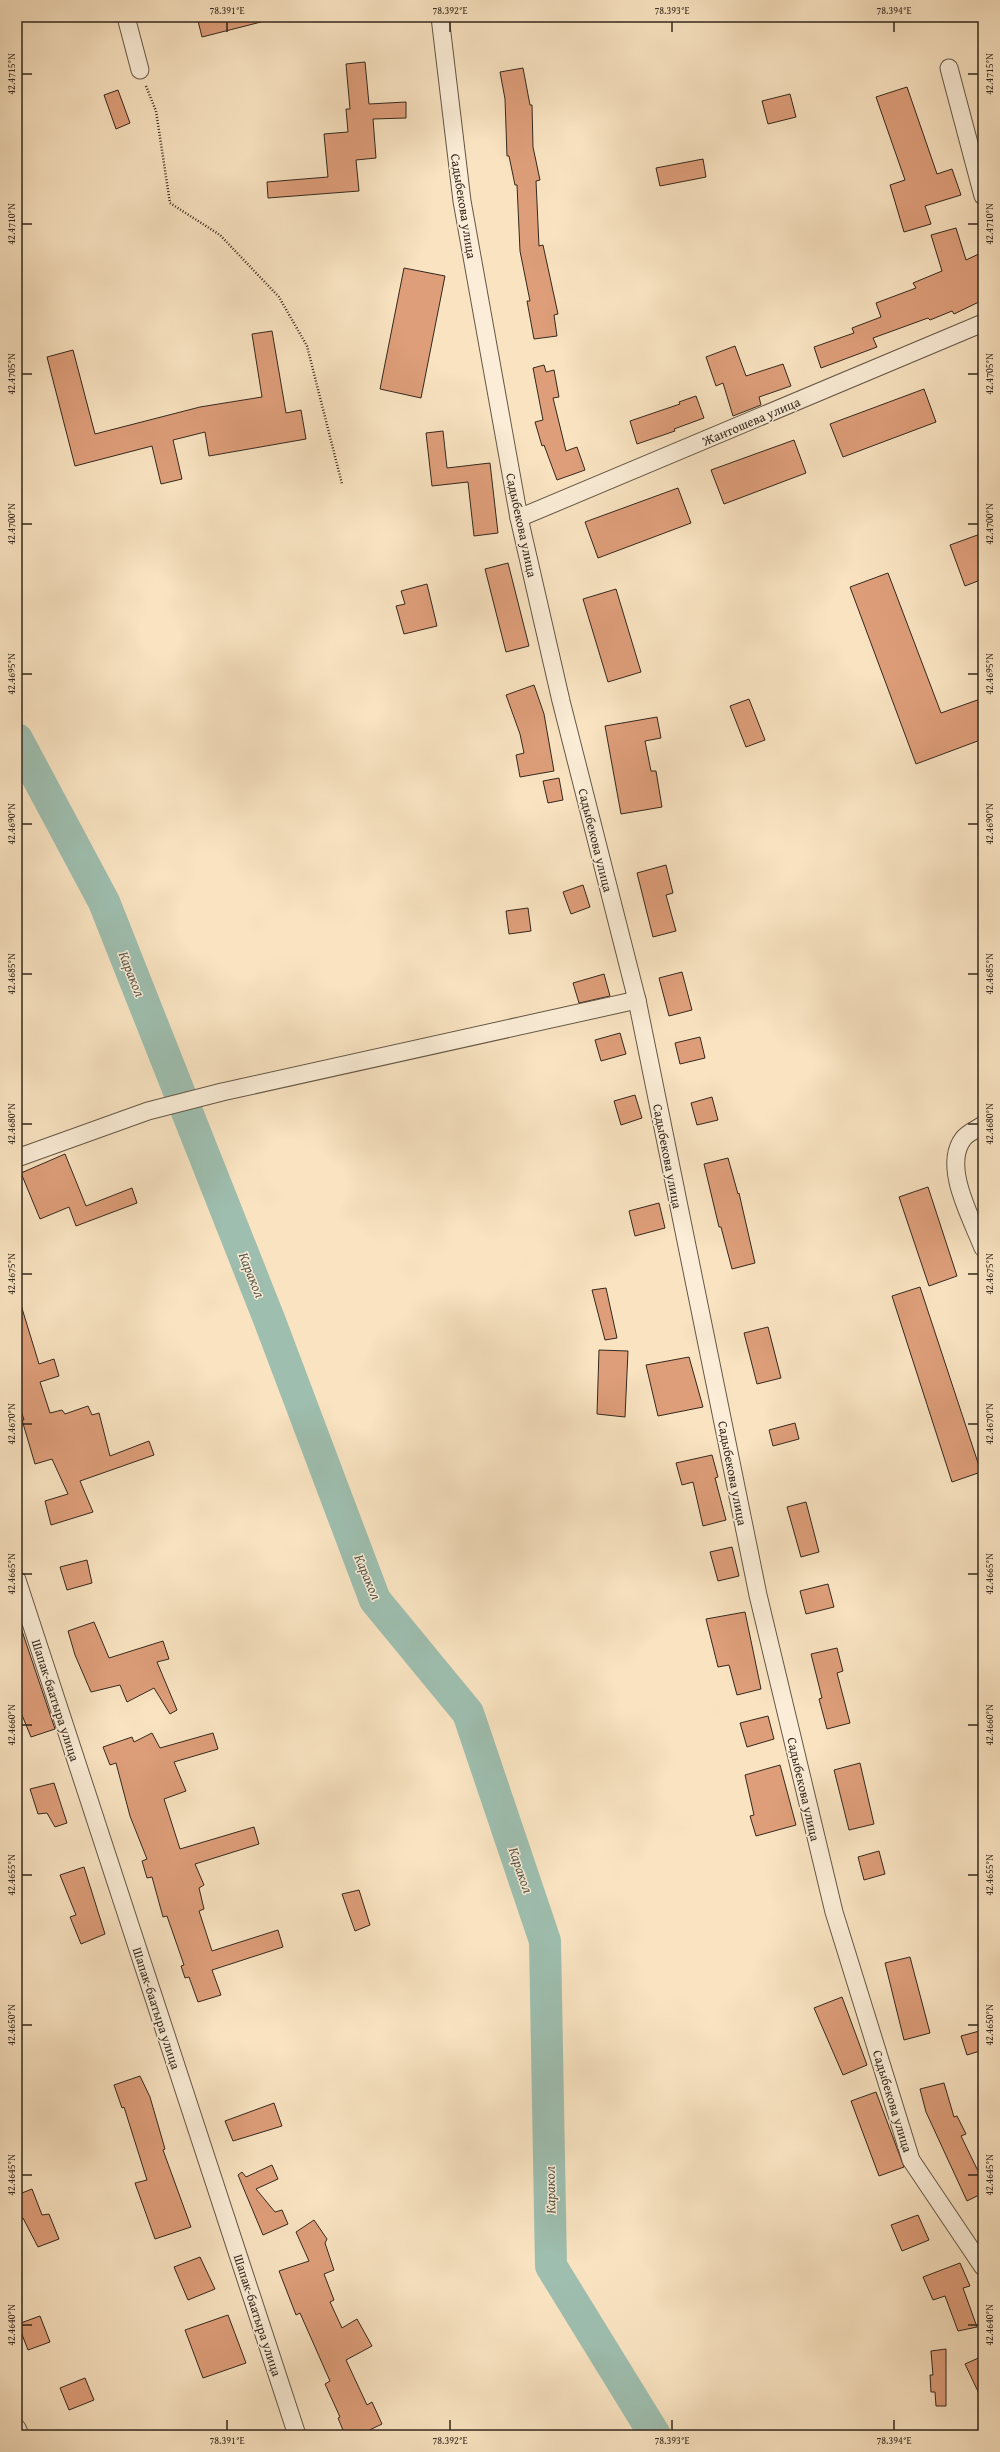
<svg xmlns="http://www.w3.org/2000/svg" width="1000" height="2452" viewBox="0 0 1000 2452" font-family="'Gentium Book Plus',serif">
<rect width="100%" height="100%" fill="#f9e3c1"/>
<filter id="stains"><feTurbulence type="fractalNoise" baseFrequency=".005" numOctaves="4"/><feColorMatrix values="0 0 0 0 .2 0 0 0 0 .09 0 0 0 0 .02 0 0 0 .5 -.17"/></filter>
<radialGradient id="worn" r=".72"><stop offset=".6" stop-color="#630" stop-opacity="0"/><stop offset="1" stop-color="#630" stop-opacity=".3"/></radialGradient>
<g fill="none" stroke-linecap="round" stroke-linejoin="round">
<polyline stroke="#9ebeaf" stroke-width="32" points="17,739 104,902 269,1319 375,1600 468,1713 545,1941 551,2266 655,2435"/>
</g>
<g fill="#de9e7a" stroke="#34281d">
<polygon points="197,17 261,17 261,22 202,37"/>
<polygon points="365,62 369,104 406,102 406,118 373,119 376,158 356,160 359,191 268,198 267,182 328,177 324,134 348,132 346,109 350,109 346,64"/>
<polygon points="523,68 530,105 532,105 533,147 540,180 536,181 539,246 543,245 558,314 554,315 557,336 534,339 527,301 530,301 520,251 517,185 515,185 509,156 507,156 505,99 500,72"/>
<polygon points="907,87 937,174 952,169 961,195 925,206 931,224 904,232 890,185 905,180 876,97"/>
<polygon points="118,90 130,123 116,129 104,95"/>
<polygon points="790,94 796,117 768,124 762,101"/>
<polygon points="703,159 706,177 660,186 656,168"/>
<polygon points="956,228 966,260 983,252 983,300 954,314 952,311 930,320 928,318 873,338 877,347 821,368 814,347 854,333 852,328 881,317 876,303 916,288 913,283 942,271 931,235"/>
<polygon points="404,268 445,276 421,398 380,389"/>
<polygon points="272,331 286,413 301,410 306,439 209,456 205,432 173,440 182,479 161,484 152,446 75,466 47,357 73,350 95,434 200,407 262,397 252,334"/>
<polygon points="735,346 746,376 783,364 791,386 759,397 761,405 733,416 723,383 716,386 706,357"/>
<polygon points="544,365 546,372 554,370 559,397 553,398 566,451 577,447 585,470 557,480 544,445 542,446 535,422 543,420 533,368"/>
<polygon points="924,389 936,422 843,457 830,424"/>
<polygon points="696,396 704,418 674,429 675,431 637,444 630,421 680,404 679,402"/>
<polygon points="443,431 447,468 490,463 498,533 474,536 468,482 432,486 426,433"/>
<polygon points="794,440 806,473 724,504 711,470"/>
<polygon points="678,488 691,523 598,558 585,522"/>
<polygon points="983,533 983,579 965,586 950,545"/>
<polygon points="508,563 529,646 506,652 485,569"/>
<polygon points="888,573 941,713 983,698 983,739 916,764 850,587"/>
<polygon points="427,584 437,626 404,634 396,606 405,604 401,591"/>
<polygon points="616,589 641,672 608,682 583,599"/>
<polygon points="534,685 544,714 554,771 520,777 516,755 524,753 520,734 506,695"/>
<polygon points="749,699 765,740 746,747 730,706"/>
<polygon points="657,717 661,738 645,741 651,771 656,771 662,807 621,814 605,726"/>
<polygon points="559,778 563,800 548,803 543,781"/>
<polygon points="666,865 673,893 666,895 676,931 653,937 637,873"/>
<polygon points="583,885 590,907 571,914 563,892"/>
<polygon points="528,908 531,931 509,934 506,911"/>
<polygon points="682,972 692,1010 669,1016 659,978"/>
<polygon points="604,974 610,996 579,1003 573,983"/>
<polygon points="620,1033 626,1054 601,1061 595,1040"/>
<polygon points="700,1037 705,1058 680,1064 675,1043"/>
<polygon points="635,1095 642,1118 621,1125 614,1101"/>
<polygon points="712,1097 718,1120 697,1125 691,1103"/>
<polygon points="65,1154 86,1206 132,1188 137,1203 76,1226 69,1207 40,1219 21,1173"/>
<polygon points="728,1158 738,1194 739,1193 755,1263 732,1269 721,1227 719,1227 704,1164"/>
<polygon points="928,1187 957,1276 929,1286 899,1197"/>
<polygon points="659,1203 665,1228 635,1236 629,1211"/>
<polygon points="920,1287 981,1472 952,1482 892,1296"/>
<polygon points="606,1288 617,1338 605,1340 592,1290"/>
<polygon points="21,1305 39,1364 54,1359 59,1376 40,1382 50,1413 62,1410 65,1414 88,1406 92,1415 99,1413 110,1456 149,1441 154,1455 80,1481 93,1512 51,1525 45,1501 68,1494 52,1459 35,1464 22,1420 24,1420 17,1397 17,1306"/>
<polygon points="768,1327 781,1378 757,1384 744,1333"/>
<polygon points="599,1350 628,1351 625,1417 597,1414"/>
<polygon points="689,1357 703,1407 658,1416 646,1365"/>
<polygon points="795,1423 799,1439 773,1446 769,1430"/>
<polygon points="712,1455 718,1477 715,1478 726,1520 703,1526 693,1482 682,1485 676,1463"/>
<polygon points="806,1502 819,1552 801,1557 787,1507"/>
<polygon points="732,1547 739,1576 718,1581 710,1552"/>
<polygon points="87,1560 92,1583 67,1590 60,1567"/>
<polygon points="828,1584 834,1607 806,1614 800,1591"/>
<polygon points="745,1612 761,1689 737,1695 729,1665 718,1667 706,1619"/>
<polygon points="17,1616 55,1729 31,1737 17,1703"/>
<polygon points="94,1622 109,1658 163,1641 169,1659 157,1662 177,1710 170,1714 154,1688 127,1702 120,1685 91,1692 75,1655 68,1631"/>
<polygon points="837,1648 843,1671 837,1673 850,1723 827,1729 819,1699 822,1698 811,1654"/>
<polygon points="768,1716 774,1739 747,1747 740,1723"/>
<polygon points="152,1733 160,1748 213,1733 218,1749 174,1762 186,1791 164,1799 180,1849 254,1827 259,1844 195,1864 204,1885 199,1888 204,1909 199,1911 212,1951 278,1930 283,1947 212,1970 221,1995 198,2002 189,1977 185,1978 181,1966 184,1965 167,1916 163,1917 152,1877 147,1878 142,1861 147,1859 130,1816 116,1763 110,1765 103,1747 132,1737 134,1742"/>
<polygon points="860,1763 874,1824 849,1830 834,1770"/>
<polygon points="780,1765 796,1825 756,1836 750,1816 754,1815 745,1775"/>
<polygon points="54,1783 67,1823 55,1827 47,1813 38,1814 30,1789"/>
<polygon points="879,1851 885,1874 864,1880 858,1857"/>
<polygon points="84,1867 105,1934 81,1944 70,1917 76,1915 60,1875"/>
<polygon points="359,1890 370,1925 355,1931 342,1894"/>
<polygon points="910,1957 930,2033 904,2040 885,1963"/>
<polygon points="842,1997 867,2065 843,2075 814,2008"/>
<polygon points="983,2030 983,2050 967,2055 961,2036"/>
<polygon points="140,2076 150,2097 165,2149 163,2150 191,2227 155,2239 135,2183 147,2180 124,2107 122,2108 114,2085"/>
<polygon points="944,2083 954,2117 957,2116 966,2134 961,2136 978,2171 983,2169 983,2193 967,2201 926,2112 920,2089"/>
<polygon points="876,2092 904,2167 879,2176 851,2101"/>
<polygon points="274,2103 282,2126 233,2141 225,2121"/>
<polygon points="272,2165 278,2179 256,2189 275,2212 282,2210 288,2224 263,2235 238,2175 242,2172 246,2177"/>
<polygon points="32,2189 42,2215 49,2214 59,2239 38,2247 23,2218 17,2220 17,2195"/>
<polygon points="918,2215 929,2240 902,2251 891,2225"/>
<polygon points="314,2220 327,2239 325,2243 334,2270 324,2274 334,2300 330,2302 342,2328 357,2319 372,2346 346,2360 367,2405 372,2402 382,2424 359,2435 345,2435 338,2418 340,2417 325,2384 330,2381 300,2313 296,2315 279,2271 309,2261 296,2232"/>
<polygon points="200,2257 215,2289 188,2300 174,2267"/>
<polygon points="960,2263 970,2286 963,2288 977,2327 958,2331 945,2296 933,2300 923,2277"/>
<polygon points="228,2315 246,2363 203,2378 185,2330"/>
<polygon points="40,2316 50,2342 28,2350 18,2324"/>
<polygon points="946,2349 946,2406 936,2406 935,2392 931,2392 930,2375 933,2375 931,2351"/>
<polygon points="983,2356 983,2402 965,2364"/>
<polygon points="85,2378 94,2400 69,2410 60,2388"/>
</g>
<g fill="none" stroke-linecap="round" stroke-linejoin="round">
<g stroke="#655746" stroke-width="19">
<g id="minor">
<polyline points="126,17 140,70"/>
<polyline points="440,17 462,201 519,518 561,701 637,1000 758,1595 834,1912 911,2160 983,2267"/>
<polyline points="949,68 983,196"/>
<polyline points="519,518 983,323"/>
<path d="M983,1125C977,1129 967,1133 963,1139C942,1167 972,1219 983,1248"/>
<polyline points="17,1158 148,1111 222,1092 637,1000"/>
<polyline points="17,1580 297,2435"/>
<polyline points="17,2428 20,2435"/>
</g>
</g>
<polyline stroke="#34281d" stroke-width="2.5" stroke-dasharray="1 2" stroke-linecap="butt" points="146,86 156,111 170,203 220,235 279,297 307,346 342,484"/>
<use href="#minor" stroke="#fbedd7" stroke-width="17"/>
</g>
<path fill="none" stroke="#34281d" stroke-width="1.5" d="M227,22V32M450,22V32M672,22V32M894,22V32M22,74H32M968,74H978M22,224H32M968,224H978M22,374H32M968,374H978M22,524H32M968,524H978M22,674H32M968,674H978M22,824H32M968,824H978M22,974H32M968,974H978M22,1124H32M968,1124H978M22,1274H32M968,1274H978M22,1424H32M968,1424H978M22,1574H32M968,1574H978M22,1725H32M968,1725H978M22,1875H32M968,1875H978M22,2025H32M968,2025H978M22,2175H32M968,2175H978M22,2325H32M968,2325H978M227,2420V2430M450,2420V2430M672,2420V2430M894,2420V2430"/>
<g text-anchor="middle" stroke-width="3" stroke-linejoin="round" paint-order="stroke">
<g font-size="13" fill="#34281d" stroke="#fbedd7">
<text transform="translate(464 206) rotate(81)" y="5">Садыбекова улица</text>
<text transform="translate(751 421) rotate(-23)" y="5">Жантошева улица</text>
<text transform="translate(522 525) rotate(78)" y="5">Садыбекова улица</text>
<text transform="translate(596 840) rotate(76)" y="5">Садыбекова улица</text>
<text transform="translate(668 1156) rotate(79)" y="5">Садыбекова улица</text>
<text transform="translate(733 1473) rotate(79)" y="5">Садыбекова улица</text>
<text transform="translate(56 1700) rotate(72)" y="5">Шапак-баатыра улица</text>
<text transform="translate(804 1789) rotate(77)" y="5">Садыбекова улица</text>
<text transform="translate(157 2008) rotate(72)" y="5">Шапак-баатыра улица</text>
<text transform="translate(893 2101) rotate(73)" y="5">Садыбекова улица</text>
<text transform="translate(258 2315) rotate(72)" y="5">Шапак-баатыра улица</text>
</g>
<g font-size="14" font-style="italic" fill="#545549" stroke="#fbedd7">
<text transform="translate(132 974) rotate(68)" y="5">Каракол</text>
<text transform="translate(252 1275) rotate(68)" y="5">Каракол</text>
<text transform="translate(368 1577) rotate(67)" y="5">Каракол</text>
<text transform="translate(521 1870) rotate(71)" y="5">Каракол</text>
<text transform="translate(550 2190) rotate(-91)" y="5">Каракол</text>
</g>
</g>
<rect width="1000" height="2452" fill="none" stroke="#f9e3c1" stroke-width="44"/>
<rect x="22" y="22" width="956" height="2408" fill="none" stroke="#34281d" stroke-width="1.5"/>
<g font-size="10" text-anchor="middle" fill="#34281d">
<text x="227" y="14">78.391°E</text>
<text x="450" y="14">78.392°E</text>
<text x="672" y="14">78.393°E</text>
<text x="894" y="14">78.394°E</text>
<text transform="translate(11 74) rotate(-90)" y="4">42.4715°N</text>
<text transform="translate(989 74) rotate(-90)" y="4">42.4715°N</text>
<text transform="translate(11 224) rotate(-90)" y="4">42.4710°N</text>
<text transform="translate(989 224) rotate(-90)" y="4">42.4710°N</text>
<text transform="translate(11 374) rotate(-90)" y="4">42.4705°N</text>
<text transform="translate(989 374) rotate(-90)" y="4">42.4705°N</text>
<text transform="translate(11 524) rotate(-90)" y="4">42.4700°N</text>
<text transform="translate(989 524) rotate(-90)" y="4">42.4700°N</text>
<text transform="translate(11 674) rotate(-90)" y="4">42.4695°N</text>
<text transform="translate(989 674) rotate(-90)" y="4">42.4695°N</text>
<text transform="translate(11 824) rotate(-90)" y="4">42.4690°N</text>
<text transform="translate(989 824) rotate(-90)" y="4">42.4690°N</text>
<text transform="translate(11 974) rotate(-90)" y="4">42.4685°N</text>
<text transform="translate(989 974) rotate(-90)" y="4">42.4685°N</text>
<text transform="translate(11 1124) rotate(-90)" y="4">42.4680°N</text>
<text transform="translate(989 1124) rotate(-90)" y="4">42.4680°N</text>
<text transform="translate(11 1274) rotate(-90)" y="4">42.4675°N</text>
<text transform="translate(989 1274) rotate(-90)" y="4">42.4675°N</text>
<text transform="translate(11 1424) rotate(-90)" y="4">42.4670°N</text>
<text transform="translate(989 1424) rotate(-90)" y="4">42.4670°N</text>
<text transform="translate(11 1574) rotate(-90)" y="4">42.4665°N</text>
<text transform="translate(989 1574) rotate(-90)" y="4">42.4665°N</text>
<text transform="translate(11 1725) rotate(-90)" y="4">42.4660°N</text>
<text transform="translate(989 1725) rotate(-90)" y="4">42.4660°N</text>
<text transform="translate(11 1875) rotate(-90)" y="4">42.4655°N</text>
<text transform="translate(989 1875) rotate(-90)" y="4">42.4655°N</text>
<text transform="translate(11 2025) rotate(-90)" y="4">42.4650°N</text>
<text transform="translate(989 2025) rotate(-90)" y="4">42.4650°N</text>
<text transform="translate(11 2175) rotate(-90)" y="4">42.4645°N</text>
<text transform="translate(989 2175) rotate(-90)" y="4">42.4645°N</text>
<text transform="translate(11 2325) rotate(-90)" y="4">42.4640°N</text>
<text transform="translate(989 2325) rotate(-90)" y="4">42.4640°N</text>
<text x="227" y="2444">78.391°E</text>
<text x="450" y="2444">78.392°E</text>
<text x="672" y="2444">78.393°E</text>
<text x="894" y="2444">78.394°E</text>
</g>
<rect width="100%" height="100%" filter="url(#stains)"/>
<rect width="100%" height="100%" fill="url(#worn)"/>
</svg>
